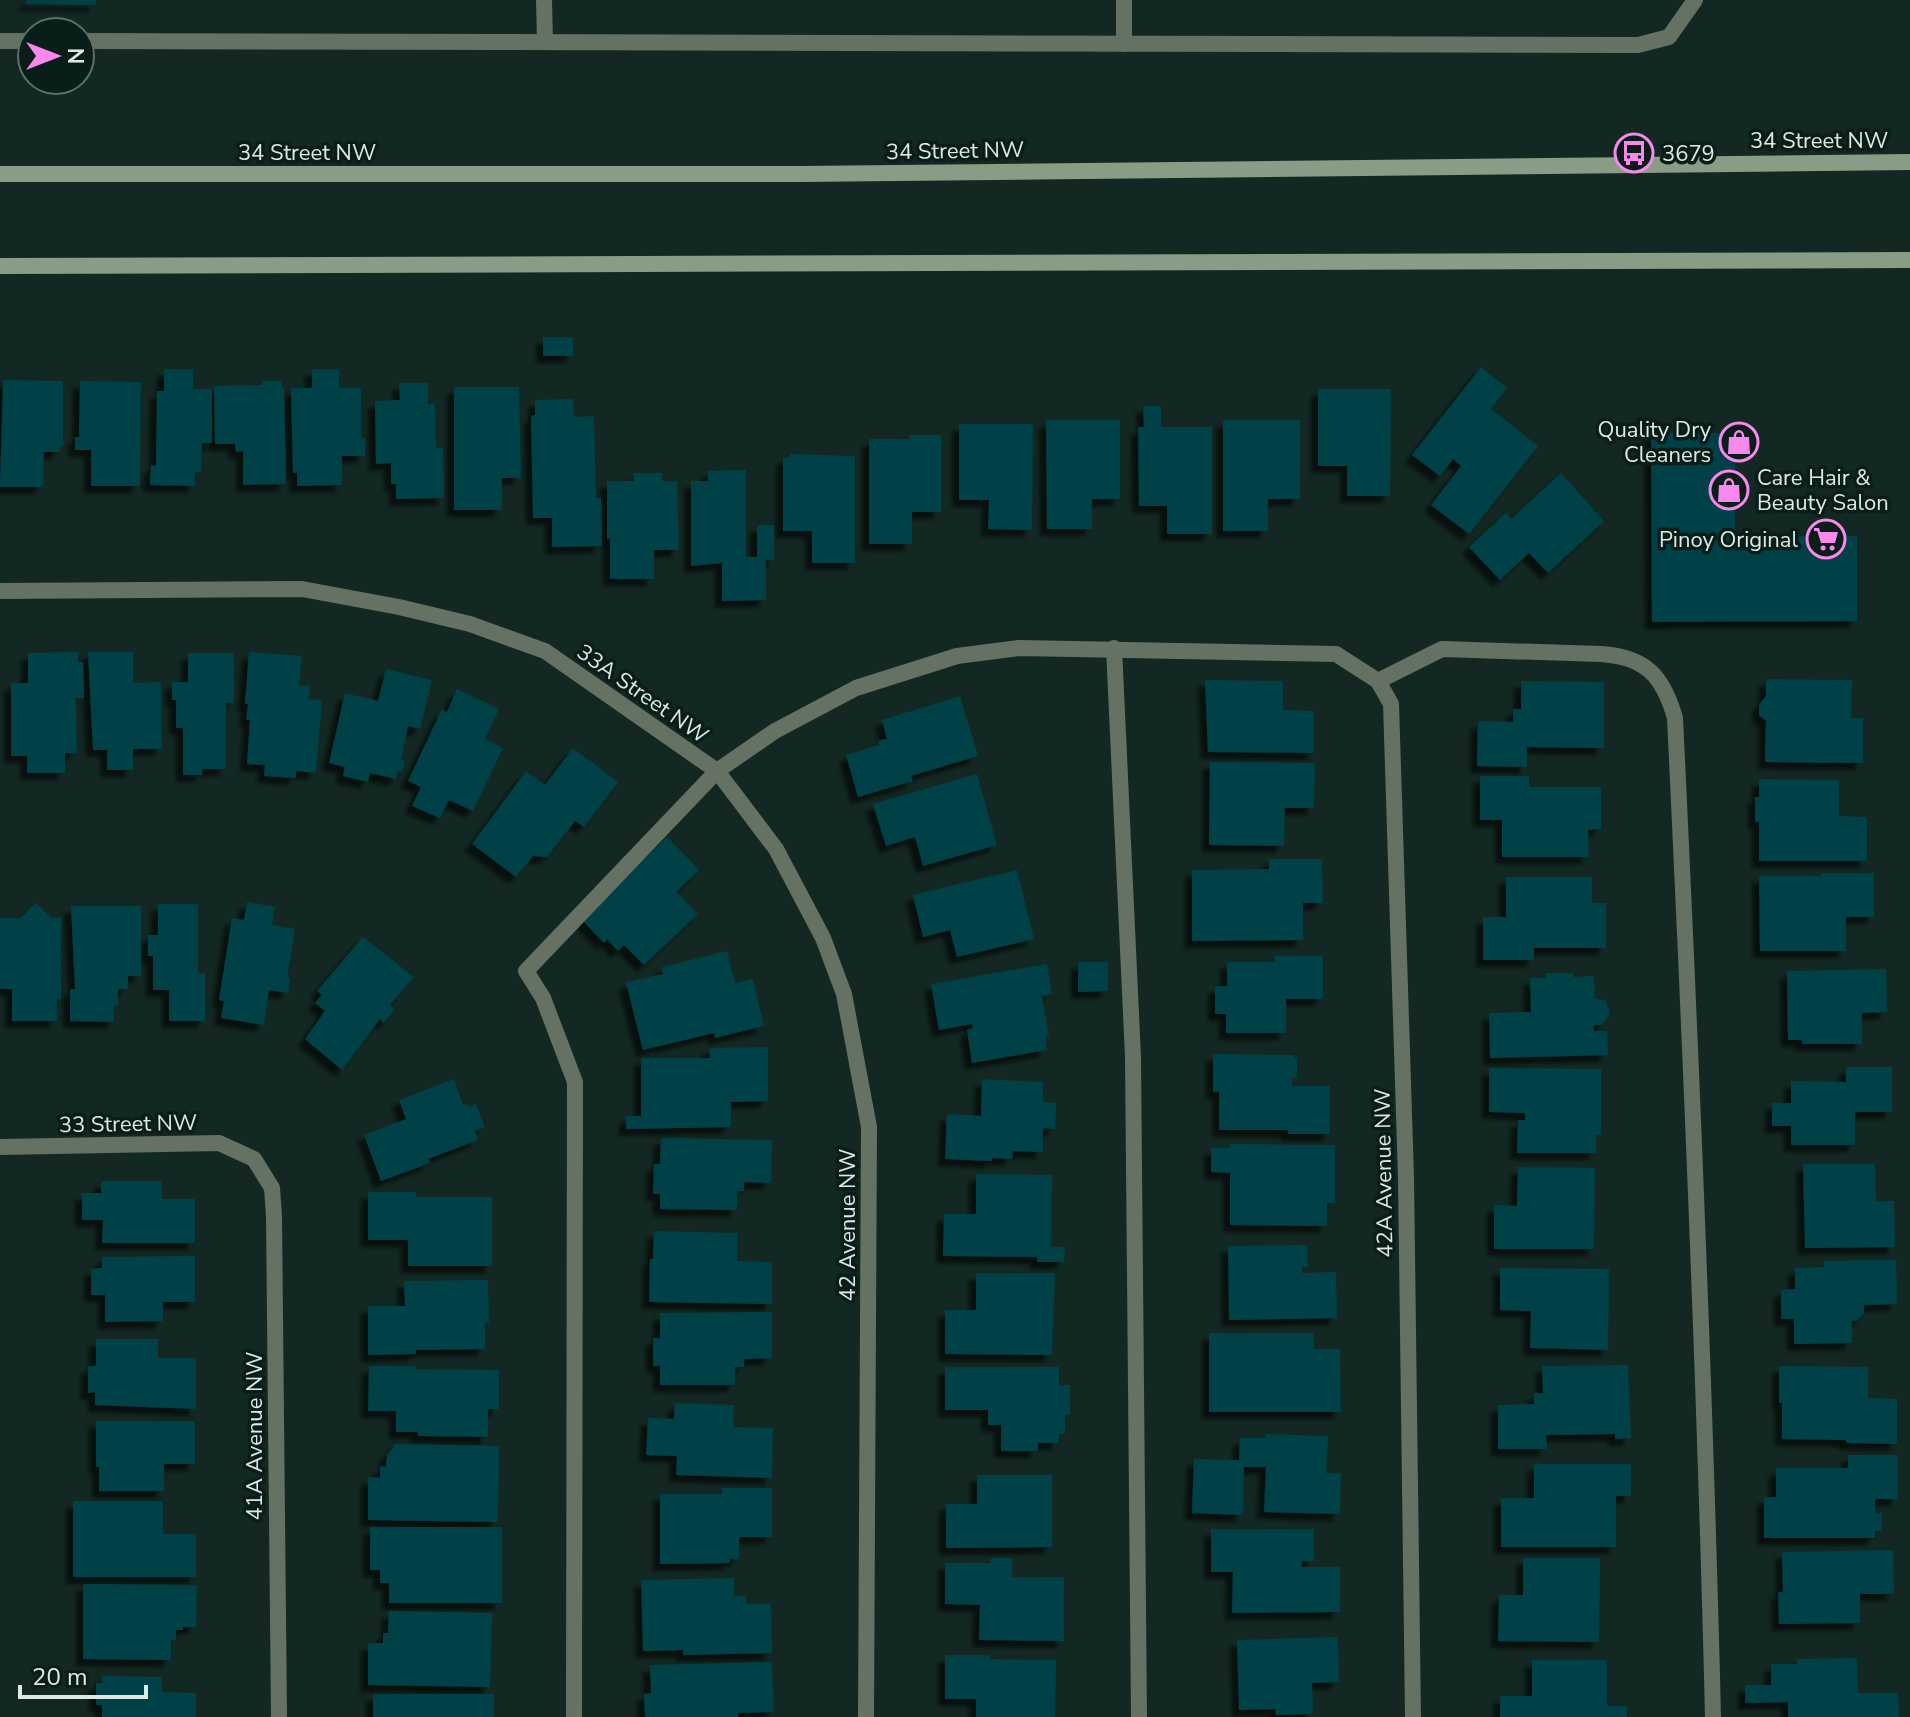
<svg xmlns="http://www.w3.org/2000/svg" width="1910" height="1717" viewBox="0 0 1910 1717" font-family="'Nunito Sans',sans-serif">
<defs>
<filter id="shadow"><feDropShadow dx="-7" dy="7" stdDeviation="2" flood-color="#0009"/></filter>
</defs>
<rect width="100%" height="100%" fill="#132822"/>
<g fill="#014046" filter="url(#shadow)">
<polygon points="26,0 96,0 96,5 26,4"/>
<rect x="543" y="337" width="30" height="19"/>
<polygon points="1481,367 1507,388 1491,409 1538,446 1469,534 1431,505 1461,466 1453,459 1440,476 1412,455"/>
<polygon points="164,369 193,369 193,389 212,389 212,443 202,443 201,472 195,472 195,486 150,485 151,465 156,466 157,391 164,391"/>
<polygon points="312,369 339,369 339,388 361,388 361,438 365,438 365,456 342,456 342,485 297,486 297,473 293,473 291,388 312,388"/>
<polygon points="3,380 63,381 63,446 60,446 59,452 44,452 43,487 0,487"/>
<polygon points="80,381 141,382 140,486 91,486 91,450 75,450 75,437 79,437"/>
<polygon points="262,381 282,381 282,387 284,387 286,484 243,485 243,451 236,452 235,444 215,444 214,386 262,385"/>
<polygon points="399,383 428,383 428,404 435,404 436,448 443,448 444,498 396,499 396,484 391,484 391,463 376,464 375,401 400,400"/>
<polygon points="454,387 519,387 521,478 502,478 502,510 454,510"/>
<polygon points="1318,389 1391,389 1390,496 1347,496 1347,466 1318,466"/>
<polygon points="573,399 574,417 594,416 596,498 601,498 602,546 552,547 552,518 533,518 531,416 535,415 535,400"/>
<polygon points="1143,406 1161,406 1161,427 1212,427 1212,534 1167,534 1167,506 1139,506 1138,427 1144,427"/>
<polygon points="1046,420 1120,420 1120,499 1092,499 1092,529 1047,529"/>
<polygon points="1223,420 1300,420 1300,499 1268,499 1268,531 1223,531"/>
<polygon points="959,424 1033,424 1032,530 988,529 989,500 959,500"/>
<polygon points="1651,433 1735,433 1735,536 1857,536 1857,621 1652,622"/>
<polygon points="909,435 941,435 941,512 912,512 912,544 869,544 869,439 909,439"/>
<polygon points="790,454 855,456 855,563 812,563 812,531 783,531 783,458 790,457"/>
<polygon points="746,470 746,557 757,557 757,525 774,525 774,560 766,560 766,600 722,601 722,563 691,566 691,481 708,481 708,471"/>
<polygon points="634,473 662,473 662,481 677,481 679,550 654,550 654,579 610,579 610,539 607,539 607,481 634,481"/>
<polygon points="1561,473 1604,521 1548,573 1529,553 1500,580 1469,547 1506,513 1511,519"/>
<polygon points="78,652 78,662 83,662 84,698 76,698 77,753 65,753 65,773 27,773 27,756 11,756 11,683 28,683 28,653"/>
<polygon points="88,652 133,652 133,683 161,682 162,749 133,749 133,770 107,770 107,750 93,750"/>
<polygon points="249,652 302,656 299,685 310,686 308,699 322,700 316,773 296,771 296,778 264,776 265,765 247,764 250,720 246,720 248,704 245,704"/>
<polygon points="188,653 234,653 234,703 226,703 226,769 202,769 202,775 183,775 183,728 176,728 176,700 172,700 172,682 188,682"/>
<polygon points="386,669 432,680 420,729 408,726 401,760 405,761 402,772 398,771 396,779 370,773 368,782 343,776 345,767 329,763 345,693 378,701"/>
<polygon points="1766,679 1852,680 1851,718 1863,718 1863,763 1765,762 1766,721 1759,715 1759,705 1766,696"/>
<polygon points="1205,680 1283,681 1283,710 1314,711 1314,753 1208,752"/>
<polygon points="1521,681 1604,682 1604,748 1527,747 1527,767 1477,766 1478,721 1513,722 1513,709 1521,709"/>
<polygon points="457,689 499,709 485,739 503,748 473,811 449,800 440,818 412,806 421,787 408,781 442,709 447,712"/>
<polygon points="960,696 978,756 911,776 913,781 858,797 846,755 879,745 878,741 887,739 882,720"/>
<polygon points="573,748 618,782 584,827 575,821 547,857 533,856 516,877 472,844 526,771 545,785"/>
<polygon points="1210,762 1315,763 1314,808 1285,808 1284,846 1209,845"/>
<polygon points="977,774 997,845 923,866 915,837 886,846 873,804"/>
<polygon points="1480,776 1529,776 1529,787 1601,787 1601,829 1588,830 1589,857 1502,857 1502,820 1480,820"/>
<polygon points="1759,779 1839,780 1839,816 1867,817 1867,861 1759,861 1759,822 1755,822 1755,797 1759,797"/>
<polygon points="667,837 699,870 676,892 698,914 644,965 624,945 618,951 607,939 604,943 581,919"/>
<polygon points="1269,859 1322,859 1323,903 1303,903 1303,940 1192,941 1192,870 1269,869"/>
<polygon points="1017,870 1034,939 957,957 950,930 923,937 913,895"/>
<polygon points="1821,873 1874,873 1874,917 1846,917 1846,951 1760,951 1759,876 1821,876"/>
<polygon points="1506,877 1592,877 1592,903 1606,903 1606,948 1534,948 1534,960 1483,960 1483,917 1506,917"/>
<polygon points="247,902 275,907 272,925 295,929 287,978 290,978 288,993 269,990 264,1025 221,1018 224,1001 219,1000 232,918 244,920"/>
<polygon points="36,903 51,918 61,918 61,999 57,999 57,1021 12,1021 12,989 0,989 0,918 20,918"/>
<polygon points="158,904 198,904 198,973 205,973 205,1021 169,1021 169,990 153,990 153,956 148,956 148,935 158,935"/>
<polygon points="71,906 141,906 141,976 128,976 128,989 118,989 118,1005 114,1005 114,1022 70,1021 70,989 75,989"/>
<polygon points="363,937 414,977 390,1005 394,1010 384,1023 380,1019 342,1070 305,1039 325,1011 315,1003 322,995 317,991"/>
<polygon points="727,951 735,983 753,979 764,1026 715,1038 714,1033 643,1050 626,982 663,974 662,967"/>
<polygon points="1275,956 1323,956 1323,999 1286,999 1286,1033 1226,1033 1226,1014 1215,1014 1215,986 1227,986 1227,962 1275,962"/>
<polygon points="1078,962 1108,962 1108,991 1078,992"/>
<polygon points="1047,964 1052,994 1042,996 1049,1036 1045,1037 1047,1050 972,1063 967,1030 973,1028 972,1024 939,1030 931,984"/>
<polygon points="1886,969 1887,1012 1862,1013 1862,1044 1802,1044 1802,1040 1788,1040 1787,971"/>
<polygon points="1546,973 1573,973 1573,977 1594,976 1595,998 1606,1001 1610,1014 1602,1025 1594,1025 1594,1031 1607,1031 1608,1055 1490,1058 1489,1013 1531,1012 1530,978 1546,978"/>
<polygon points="768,1047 768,1101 731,1102 731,1127 626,1129 626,1116 641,1116 641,1058 710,1058 709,1048"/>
<polygon points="1213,1054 1294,1055 1294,1058 1297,1058 1297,1078 1292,1078 1292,1086 1330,1086 1330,1134 1288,1134 1288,1130 1219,1130 1219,1092 1213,1092"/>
<polygon points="1846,1067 1892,1067 1892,1112 1855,1112 1855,1145 1791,1145 1791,1126 1772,1126 1772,1103 1791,1103 1791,1081 1846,1082"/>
<polygon points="1489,1068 1601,1069 1601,1135 1596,1135 1596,1153 1517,1153 1518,1120 1525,1120 1525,1113 1489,1112"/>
<polygon points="454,1079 463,1105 467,1104 468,1107 476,1104 485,1127 475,1131 478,1140 428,1159 430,1163 381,1181 364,1135 406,1119 399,1100"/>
<polygon points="982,1079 1043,1082 1043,1102 1056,1103 1055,1129 1043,1128 1043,1152 1013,1151 1012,1159 992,1158 992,1161 945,1159 947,1114 981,1116"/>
<polygon points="661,1138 772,1140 771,1183 744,1182 744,1191 737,1191 737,1210 660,1209 660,1194 653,1194 654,1164 660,1164"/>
<polygon points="1230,1144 1335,1145 1335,1203 1327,1203 1327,1226 1230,1225 1230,1173 1211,1172 1211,1148 1230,1148"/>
<polygon points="1803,1164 1875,1164 1876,1201 1894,1201 1895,1247 1805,1248"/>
<polygon points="1518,1167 1595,1168 1594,1249 1494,1249 1494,1205 1517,1206"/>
<polygon points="976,1174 1052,1175 1051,1247 1065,1247 1064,1262 1037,1262 1037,1257 943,1256 944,1214 976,1214"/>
<polygon points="101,1181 162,1181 162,1199 195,1199 195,1243 102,1243 103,1220 82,1220 82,1193 101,1193"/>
<polygon points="368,1192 416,1192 416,1197 492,1197 492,1266 408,1266 408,1240 368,1240"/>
<polygon points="654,1231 738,1233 737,1261 772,1262 772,1304 649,1302 650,1259 653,1259"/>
<polygon points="1307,1245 1308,1267 1302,1267 1302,1273 1336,1272 1337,1318 1229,1320 1228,1246"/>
<polygon points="195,1256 195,1302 163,1302 163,1321 105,1322 105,1295 91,1295 91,1269 102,1268 102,1257"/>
<polygon points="1896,1260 1897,1304 1864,1305 1864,1313 1857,1320 1852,1321 1852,1343 1794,1344 1794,1319 1781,1319 1781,1290 1795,1289 1795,1268 1824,1267 1824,1261"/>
<polygon points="1500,1268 1609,1269 1608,1350 1530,1348 1531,1311 1500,1310"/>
<polygon points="976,1273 1055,1273 1052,1355 945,1354 945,1310 976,1310"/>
<polygon points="488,1280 489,1323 485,1323 485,1349 416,1350 416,1354 368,1355 368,1306 405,1306 404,1281"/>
<polygon points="772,1312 772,1358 744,1359 744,1367 735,1367 735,1385 660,1385 660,1366 653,1366 653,1338 660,1338 660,1313"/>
<polygon points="1209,1333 1314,1333 1314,1349 1340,1349 1341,1412 1209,1412"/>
<polygon points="96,1339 158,1339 158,1358 196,1358 196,1409 95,1405 95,1392 88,1393 88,1366 96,1366"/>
<polygon points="1628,1365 1631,1438 1615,1439 1615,1434 1546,1435 1547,1449 1498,1449 1498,1405 1534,1404 1534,1393 1543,1393 1542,1366"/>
<polygon points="369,1366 416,1366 416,1369 499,1370 499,1409 488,1409 488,1437 418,1436 418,1432 396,1432 396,1411 368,1411"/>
<polygon points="1779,1366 1868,1367 1868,1398 1897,1399 1897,1444 1846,1443 1846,1440 1782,1439 1782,1403 1779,1403"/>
<polygon points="945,1367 1059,1367 1059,1385 1070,1385 1070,1415 1065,1415 1065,1434 1059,1434 1059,1443 1038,1443 1038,1451 1001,1451 1001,1425 988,1425 988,1410 945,1410"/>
<polygon points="675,1403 734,1405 733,1427 773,1428 772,1478 676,1475 677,1456 646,1455 648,1418 674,1419"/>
<polygon points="96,1421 195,1421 195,1464 164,1464 164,1491 99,1491 99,1467 96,1467"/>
<polygon points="1266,1434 1328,1436 1326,1473 1341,1473 1340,1514 1264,1512 1266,1467 1244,1467 1243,1515 1192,1513 1194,1459 1239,1460 1240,1438 1266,1438"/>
<polygon points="394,1444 499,1446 498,1522 368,1520 368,1477 380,1478 380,1466 386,1467 387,1454 394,1448"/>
<polygon points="1848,1455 1898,1455 1898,1499 1875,1499 1875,1513 1882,1513 1882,1531 1875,1531 1875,1538 1764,1538 1764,1497 1776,1497 1776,1468 1848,1468"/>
<polygon points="1534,1464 1631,1464 1631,1496 1616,1496 1616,1547 1501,1547 1501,1498 1534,1498"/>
<polygon points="977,1475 1052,1475 1052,1547 946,1548 946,1504 977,1504"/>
<polygon points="722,1488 772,1488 772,1537 739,1537 739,1559 730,1559 730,1563 660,1564 660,1494 722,1494"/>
<polygon points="73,1501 163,1501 163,1534 196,1534 196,1577 73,1577"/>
<polygon points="370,1527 502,1527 502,1603 389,1603 389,1583 380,1583 380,1570 370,1570"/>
<polygon points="1211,1529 1314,1529 1314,1561 1302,1561 1302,1567 1340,1567 1340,1612 1232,1613 1233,1572 1211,1572"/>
<polygon points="1893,1550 1894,1594 1860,1594 1860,1623 1779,1624 1778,1592 1783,1592 1782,1552"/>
<polygon points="991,1558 1012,1558 1012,1577 1064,1577 1064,1641 979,1640 980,1605 945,1604 945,1563 991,1563"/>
<polygon points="1523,1558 1600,1558 1599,1642 1498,1641 1499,1595 1523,1595"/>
<polygon points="734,1578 734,1596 746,1596 746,1604 771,1604 772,1653 683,1655 683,1650 643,1651 641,1580"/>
<polygon points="83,1584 197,1585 196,1627 183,1627 183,1630 176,1630 176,1640 171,1640 171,1660 83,1659"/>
<polygon points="389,1611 492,1613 490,1687 368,1685 368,1643 383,1643 383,1633 388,1633"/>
<polygon points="1338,1637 1339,1682 1312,1683 1313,1714 1276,1715 1275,1709 1239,1710 1237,1640"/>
<polygon points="945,1655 990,1655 990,1659 1056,1660 1055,1717 976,1717 976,1699 945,1699"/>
<polygon points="1857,1658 1858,1693 1898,1693 1899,1717 1788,1717 1788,1702 1745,1703 1745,1685 1771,1685 1771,1664 1797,1664 1797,1659"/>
<polygon points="1532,1660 1607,1660 1607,1706 1627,1706 1627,1717 1500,1717 1500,1696 1532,1696"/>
<polygon points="772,1662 774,1712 738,1713 738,1717 645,1717 644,1694 651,1693 650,1665"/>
<polygon points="102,1676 162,1677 162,1692 196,1693 196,1717 102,1717 102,1705 96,1705 96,1683 102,1683"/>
<rect x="373" y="1694" width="121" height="23"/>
</g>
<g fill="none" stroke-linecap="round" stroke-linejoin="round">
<g stroke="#647163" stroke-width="16">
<polyline points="544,0 545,42"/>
<polyline points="0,41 32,41"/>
<polyline points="80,41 1638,45 1669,37 1695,0"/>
<polyline points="1124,44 1124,0"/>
<polyline points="1114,648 1133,1057 1139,1717"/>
<path d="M1378,681L1442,649L1601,654C1646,657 1663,676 1675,718C1691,1051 1705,1384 1713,1717"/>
<polyline points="574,1717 575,1082 543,998 526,971 717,771"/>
</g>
<g stroke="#647163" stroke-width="16">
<polyline points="0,591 302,589 399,607 470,624 545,651 717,771 775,731 856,688 957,656 1019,648 1336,654 1378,681 1391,704 1406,1177 1413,1717"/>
<polyline points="717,771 776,849 823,938 844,994 869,1127 866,1717"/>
<polyline points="0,1147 219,1143 254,1159 272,1188 274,1216 279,1717"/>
</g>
<g stroke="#899d86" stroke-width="16">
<polyline points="0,174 800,174 1910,162"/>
<polyline points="0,266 1910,260"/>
</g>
</g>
<defs>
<g id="bus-ring" transform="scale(2)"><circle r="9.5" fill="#091e19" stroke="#f888eb" stroke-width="1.5"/><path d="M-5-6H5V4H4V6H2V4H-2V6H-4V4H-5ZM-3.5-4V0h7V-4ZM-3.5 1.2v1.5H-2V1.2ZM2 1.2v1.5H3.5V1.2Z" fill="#f888eb"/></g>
<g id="shop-ring" transform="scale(2)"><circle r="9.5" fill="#091e19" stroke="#f888eb" stroke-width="1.5"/><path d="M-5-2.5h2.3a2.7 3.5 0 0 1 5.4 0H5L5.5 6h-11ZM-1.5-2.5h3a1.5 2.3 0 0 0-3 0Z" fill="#f888eb"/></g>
<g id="supermarket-ring" transform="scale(2)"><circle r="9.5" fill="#091e19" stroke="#f888eb" stroke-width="1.5"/><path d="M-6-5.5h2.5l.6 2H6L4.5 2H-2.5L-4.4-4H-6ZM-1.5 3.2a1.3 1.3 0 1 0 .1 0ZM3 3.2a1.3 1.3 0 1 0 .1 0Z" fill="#f888eb"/></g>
</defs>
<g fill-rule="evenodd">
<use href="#bus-ring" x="1634" y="153"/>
<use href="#shop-ring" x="1739" y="442"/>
<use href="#shop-ring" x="1729" y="490"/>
<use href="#supermarket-ring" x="1826" y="539"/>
</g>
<g text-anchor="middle" stroke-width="7" stroke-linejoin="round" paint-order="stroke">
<g font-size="22" fill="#dce9e4" stroke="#091e19">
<text x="1819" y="148">34 Street NW</text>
<text transform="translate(955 150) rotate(-1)" y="8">34 Street NW</text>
<text x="307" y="160">34 Street NW</text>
<text transform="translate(643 693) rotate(35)" y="8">33A Street NW</text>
<text transform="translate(128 1123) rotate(-1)" y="8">33 Street NW</text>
<text transform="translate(1383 1173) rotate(-91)" y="8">42A Avenue NW</text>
<text transform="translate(847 1225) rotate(-90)" y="8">42 Avenue NW</text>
<text transform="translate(254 1436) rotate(-90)" y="8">41A Avenue NW</text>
</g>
<g font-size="22" fill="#dce9e4" stroke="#091e19" text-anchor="start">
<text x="1662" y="161">3679</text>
<text x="1711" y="437" text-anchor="end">Quality Dry<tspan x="1711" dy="25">Cleaners</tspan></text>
<text x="1757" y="485">Care Hair &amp;<tspan x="1757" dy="25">Beauty Salon</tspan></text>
<text x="1798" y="547" text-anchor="end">Pinoy Original</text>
</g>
</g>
<g transform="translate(56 56) rotate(90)"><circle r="38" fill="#091e19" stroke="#5d6f6a" stroke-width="2"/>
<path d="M0-6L14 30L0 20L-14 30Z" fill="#f888eb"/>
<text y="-12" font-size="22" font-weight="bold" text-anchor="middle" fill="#dce9e4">N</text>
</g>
<path d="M20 1685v12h126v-12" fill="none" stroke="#dce9e4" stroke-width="4"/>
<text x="32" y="1685" font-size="24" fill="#dce9e4" stroke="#091e19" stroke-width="6" paint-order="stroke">20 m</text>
</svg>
